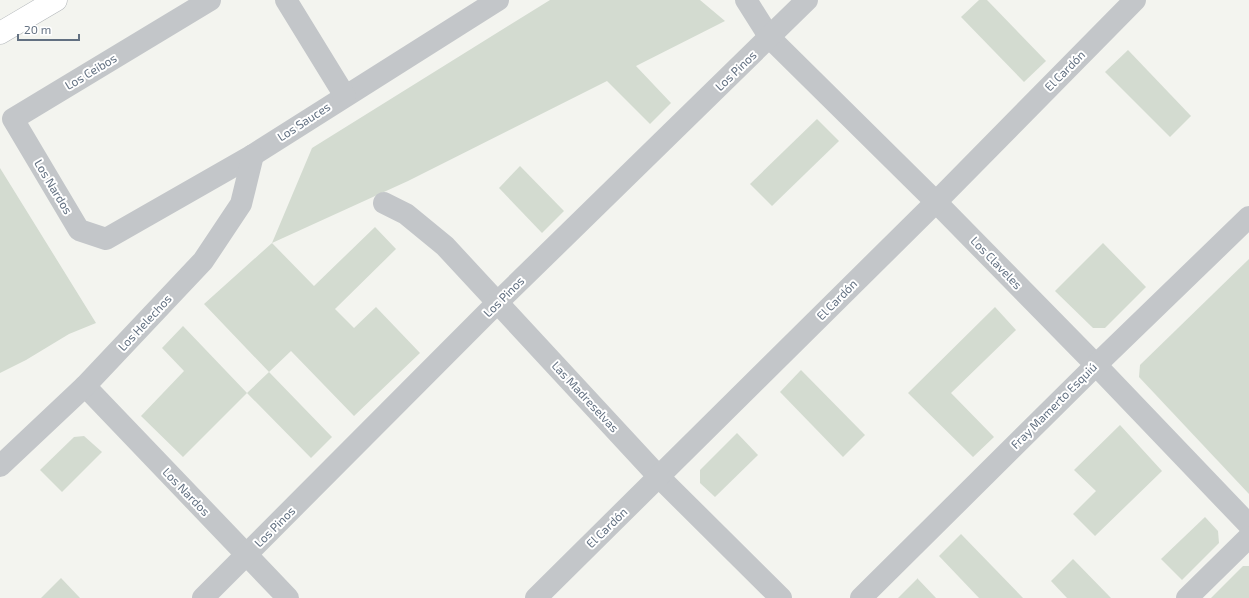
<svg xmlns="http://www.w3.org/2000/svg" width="1249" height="598" viewBox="0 0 1249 598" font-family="'Exo 2',sans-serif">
<rect width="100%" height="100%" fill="#f3f4ef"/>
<g fill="#d3dbd0">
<polygon points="550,0 700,0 725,21 636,66 671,103 650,124 607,81 408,181 272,243 314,286 375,227 396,249 335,309 354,328 376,307 420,353 354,416 291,351 269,372 332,437 311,458 247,393 183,457 141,416 184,371 162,348 183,326 247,393 269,372 204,304 272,243 312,148"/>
<polygon points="979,0 987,0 1046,61 1024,82 961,17"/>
<polygon points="1128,50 1191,116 1170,137 1105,72"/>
<polygon points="817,119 839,141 772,206 750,184"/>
<polygon points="520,166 564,211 542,233 499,188"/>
<polygon points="0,168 96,323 69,334 26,360 0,373"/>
<polygon points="1103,243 1146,287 1105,328 1093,328 1055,291"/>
<polygon points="1249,259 1249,494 1139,377 1140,365"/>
<polygon points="995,307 1016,330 951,393 994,437 973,457 908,393"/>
<polygon points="801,370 865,435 843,457 780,392"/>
<polygon points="1120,425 1162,471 1095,536 1073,514 1096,491 1074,470"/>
<polygon points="737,433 758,455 715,497 700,483 700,470"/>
<polygon points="84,436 102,452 62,492 40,470 74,437"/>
<polygon points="1205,517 1218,531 1219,543 1182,580 1161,559"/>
<polygon points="961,534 1023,598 979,598 939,556"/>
<polygon points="1073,559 1111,598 1067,598 1051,581"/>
<polygon points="1243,566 1249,566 1249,598 1211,598"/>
<polygon points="61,578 80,598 41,598"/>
<polygon points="917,578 936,598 898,598 917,579"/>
</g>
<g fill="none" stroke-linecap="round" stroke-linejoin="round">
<g stroke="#b3b7bb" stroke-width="23">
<polyline id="major" points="0,33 56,0"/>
</g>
<g stroke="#c3c6c9" stroke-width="22">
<polyline points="210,0 13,119 79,230 106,239 253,155 498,0"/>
<polyline points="286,0 345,96"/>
<polyline points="746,0 770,38 936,202 1096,365 1249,525"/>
<polyline points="384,203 406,214 445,246 659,477 781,598"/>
<polyline points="85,386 288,598"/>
<polyline points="0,466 85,386 203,261 241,204 253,155"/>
<polyline points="203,598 498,302 807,0"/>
<polyline points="536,598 936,202 1135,0"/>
<polyline points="861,598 1096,365 1249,217"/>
<polyline points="1187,598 1249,537"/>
</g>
<use href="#major" stroke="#fff" stroke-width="22"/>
</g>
<g text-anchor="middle" stroke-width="4" stroke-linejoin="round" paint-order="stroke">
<g font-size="12" fill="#627081" stroke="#fff">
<text transform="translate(736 71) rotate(-44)" y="4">Los Pinos</text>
<text transform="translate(1065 71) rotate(-45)" y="4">El Cardón</text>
<text transform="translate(91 72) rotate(-31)" y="4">Los Ceibos</text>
<text transform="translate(304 122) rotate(-33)" y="4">Los Sauces</text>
<text transform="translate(53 187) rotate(59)" y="4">Los Nardos</text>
<text transform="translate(996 263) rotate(46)" y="4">Los Claveles</text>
<text transform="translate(504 297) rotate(-45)" y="4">Los Pinos</text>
<text transform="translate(837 300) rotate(-45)" y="4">El Cardón</text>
<text transform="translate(145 323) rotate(-47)" y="4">Los Helechos</text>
<text transform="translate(585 397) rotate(47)" y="4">Las Madreselvas</text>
<text transform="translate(1054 406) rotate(-45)" y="4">Fray Mamerto Esquiú</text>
<text transform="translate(186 492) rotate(46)" y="4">Los Nardos</text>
<text transform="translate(275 527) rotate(-45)" y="4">Los Pinos</text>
<text transform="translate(607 528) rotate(-44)" y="4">El Cardón</text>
</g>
</g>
<path d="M18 34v6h61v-6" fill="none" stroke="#627081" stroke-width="2"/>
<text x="24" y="34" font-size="12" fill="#627081" stroke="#ffffff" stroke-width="3" paint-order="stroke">20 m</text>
</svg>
